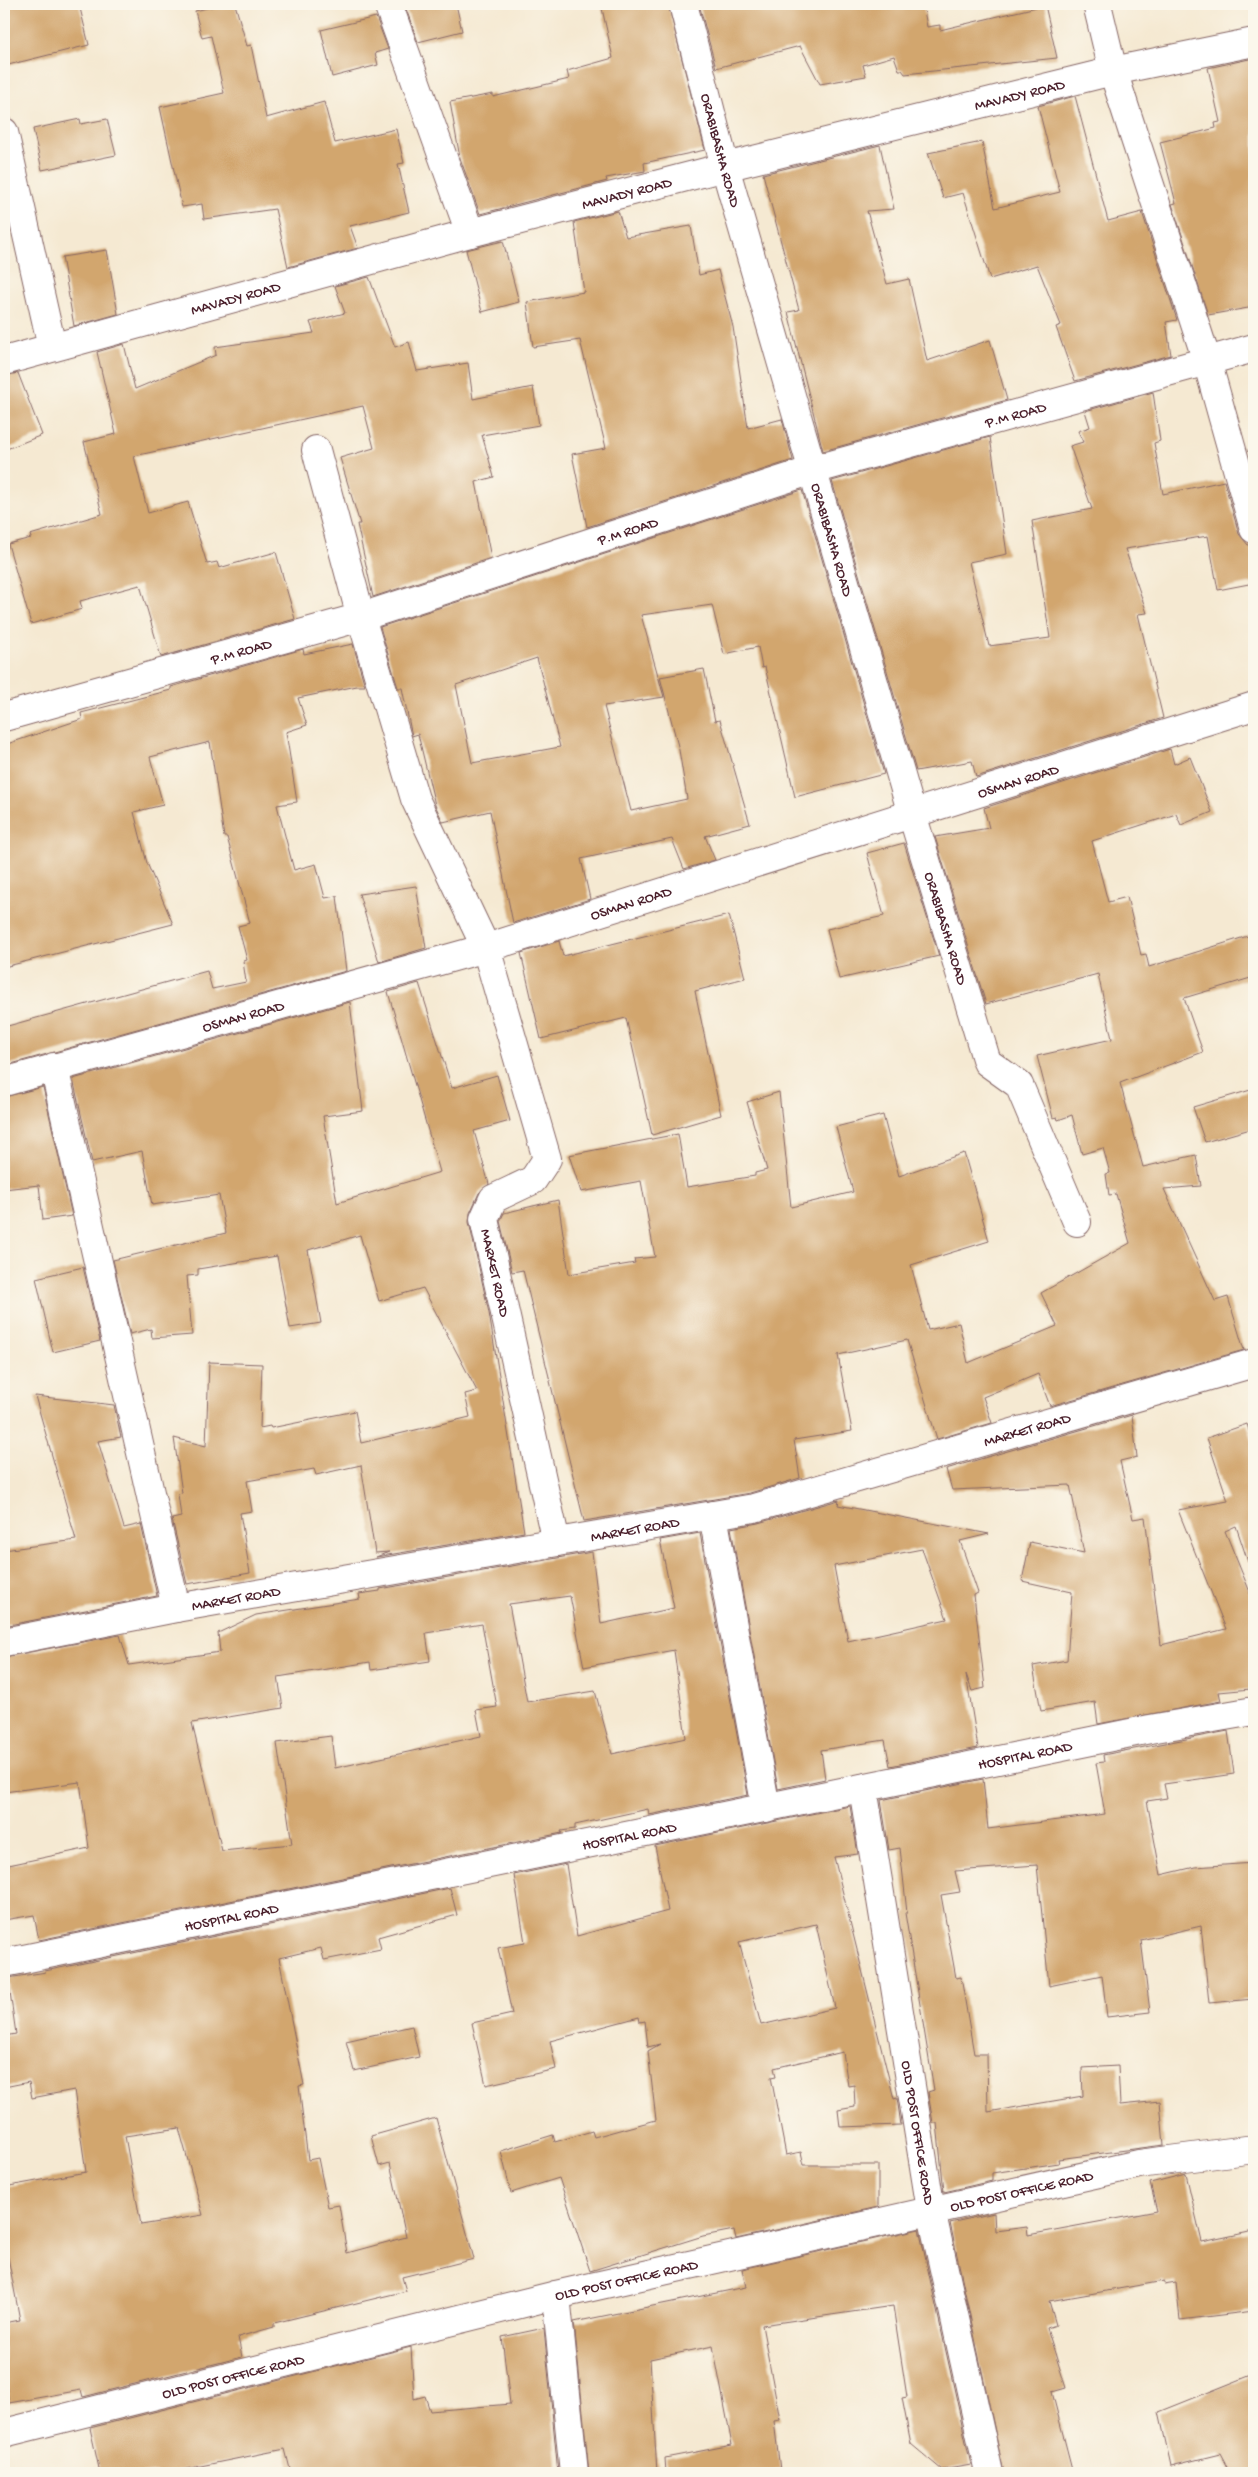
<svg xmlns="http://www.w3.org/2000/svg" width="1258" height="2477" viewBox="0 0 1258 2477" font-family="'Gochi Hand',sans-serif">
<rect width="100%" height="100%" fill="#fbf7ec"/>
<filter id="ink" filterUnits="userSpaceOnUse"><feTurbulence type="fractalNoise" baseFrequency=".02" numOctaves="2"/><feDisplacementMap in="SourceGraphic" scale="10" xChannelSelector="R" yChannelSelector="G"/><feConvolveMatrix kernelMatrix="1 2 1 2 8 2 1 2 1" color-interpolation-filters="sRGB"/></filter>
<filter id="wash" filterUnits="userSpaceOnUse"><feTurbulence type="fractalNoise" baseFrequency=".0096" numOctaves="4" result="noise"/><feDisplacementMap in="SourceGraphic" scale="20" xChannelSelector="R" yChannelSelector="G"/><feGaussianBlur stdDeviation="1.12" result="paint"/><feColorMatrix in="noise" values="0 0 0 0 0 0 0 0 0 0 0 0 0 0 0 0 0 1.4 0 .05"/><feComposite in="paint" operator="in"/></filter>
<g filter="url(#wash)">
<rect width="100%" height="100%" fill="#f5e9d2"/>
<g id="blocks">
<g fill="#d2a66e" fill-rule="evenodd">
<polygon points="4,4 79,4 89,45 4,66"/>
<polygon points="223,4 235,4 247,46 251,45 266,118 324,102 335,143 396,129 404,163 398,164 409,212 350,226 358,248 288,267 275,209 204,219 202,204 182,207 160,107 224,93 211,36 202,38 195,11"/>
<polygon points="426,4 456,4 462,31 418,42 406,9"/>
<polygon points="601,4 668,4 705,150 644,163 645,171 606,178 607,181 480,214 460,158 450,102 493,94 493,97 569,79 567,71 613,58"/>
<polygon points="699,4 923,4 927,27 940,25 940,30 1045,5 1057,58 905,74 902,70 899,70 894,56 863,65 866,76 820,84 800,46 716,68"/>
<polygon points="376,17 388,49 375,53 378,65 332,77 321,30"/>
<polygon points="1254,58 1254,307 1208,315 1172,204 1176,203 1160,142 1216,128 1215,123 1220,122 1208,68"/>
<polygon points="1075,96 1108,221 1142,212 1177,320 1166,322 1171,355 1075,381 1056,327 1061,325 1037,265 990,279 963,193 943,198 928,153 982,142 995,208 1060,192 1038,106"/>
<polygon points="80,119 81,124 107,119 116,155 42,170 33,129"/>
<polygon points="880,145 894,209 867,211 887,284 909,279 927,361 990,340 1007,400 823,451 788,312 799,310 763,174"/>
<polygon points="618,211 626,237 691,226 699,275 718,270 733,327 748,428 782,419 793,460 587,527 572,454 606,448 580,340 533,347 527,302 584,292 574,222"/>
<polygon points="503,241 519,302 482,312 466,250"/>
<polygon points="107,250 118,314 74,326 62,257"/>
<polygon points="369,277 395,347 409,342 417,371 468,363 473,399 533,387 539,425 482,435 494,477 476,482 491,558 373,597 357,524 360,524 340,458 374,448 363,406 134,456 148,513 188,502 207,564 217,562 219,568 276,552 295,619 161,657 140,585 80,601 82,609 31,624 8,544 31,538 30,535 102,514 84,442 116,434 97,352 124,344 135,389 216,355 215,347 314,333 310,322 345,313 335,286"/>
<polygon points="18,373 42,435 4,450 4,376"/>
<polygon points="1153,392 1160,441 1154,443 1163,494 1224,481 1239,534 1248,545 1254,544 1254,583 1218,590 1208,536 1125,549 1147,613 1138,614 1163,718 976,777 972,761 916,771 832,481 990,437 1007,554 969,562 989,646 1050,638 1032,521 1092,509 1070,446 1083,442 1078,431 1090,427 1085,411"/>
<path d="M802,490L884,774L795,797L765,667L762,668L758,647L724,654L712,605L641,615L664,697L604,706L631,811L687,799L679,750L660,677L704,669L715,721L720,720L750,824L705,836L715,860L684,869L672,839L581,859L590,899L513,923L490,811L443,822L435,805L418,734L412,736L402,688H398L380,627ZM537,658L560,747L472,763L456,685Z"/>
<polygon points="353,644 365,686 357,686 298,698 307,725 286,732 297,802 277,805 294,870 316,864 325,898 337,896 346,971 4,1066 4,1027 207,971 212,989 246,982 243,961 247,960 238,926 250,923 227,837 224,837 210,742 150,757 163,805 134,812 147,863 173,924 4,967 4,745 82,719 81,713 171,690 171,687 303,649 304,654"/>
<polygon points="1170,749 1174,764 1190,757 1212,812 1181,825 1176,814 1092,841 1108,902 1127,897 1141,955 1146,954 1149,967 1254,934 1254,977 1184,998 1203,1052 1120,1083 1143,1167 1196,1155 1201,1186 1164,1189 1215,1301 1228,1297 1244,1350 1050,1406 1038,1374 983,1397 992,1423 937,1439 907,1340 838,1355 852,1431 794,1440 800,1478 750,1493 584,1521 523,1270 512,1272 500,1221 504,1213 558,1200 569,1274 635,1263 634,1259 655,1257 641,1181 581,1192 569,1155 678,1134 687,1187 755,1176 755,1173 767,1170 747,1102 779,1092 791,1207 853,1192 836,1127 883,1115 899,1176 964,1153 989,1241 911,1265 928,1330 959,1323 968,1363 1057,1326 1041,1293 1130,1243 1116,1194 1109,1195 1106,1174 1110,1173 1103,1148 1082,1154 1072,1115 1058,1120 1057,1117 1053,1118 1037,1056 1112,1039 1098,974 986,1004 935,837 989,828 984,808"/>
<polygon points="904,843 939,956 839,979 827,929 884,916 867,853"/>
<polygon points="416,886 426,948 379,962 359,894"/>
<polygon points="729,915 745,978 695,991 721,1115 652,1135 626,1018 541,1039 521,953 559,941 563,956"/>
<polygon points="419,983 452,1088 497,1075 510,1121 474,1131 489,1184 479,1193 470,1213 469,1222 489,1313 524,1532 376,1557 389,1552 375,1553 361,1465 316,1475 314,1469 247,1481 252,1511 240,1513 250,1573 187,1584 172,1519 181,1517 178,1494 182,1493 174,1438 206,1446 209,1362 262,1364 260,1428 270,1426 271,1428 355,1411 361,1443 470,1417 465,1394 477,1391 423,1288 379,1301 360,1235 308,1250 321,1323 290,1328 277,1256 198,1269 198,1275 187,1276 192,1335 152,1338 151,1329 130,1334 113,1260 226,1233 219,1195 152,1205 142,1151 92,1162 73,1079 350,1002 363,1111 323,1116 337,1203 440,1172 388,992"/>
<polygon points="43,1087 72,1216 43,1220 39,1185 4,1189 4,1097"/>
<polygon points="1254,1089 1254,1128 1205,1142 1193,1107"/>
<polygon points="83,1267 100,1341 53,1352 36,1278"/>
<polygon points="35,1396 114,1405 121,1437 98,1441 124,1528 141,1524 157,1596 4,1626 4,1550 76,1540"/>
<polygon points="1132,1415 1137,1457 1120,1461 1133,1519 1145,1517 1161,1645 1226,1629 1178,1510 1228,1501 1207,1438 1247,1424 1254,1446 1254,1561 1248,1562 1236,1526 1225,1531 1254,1602 1254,1695 1251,1689 1219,1692 1221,1701 1098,1724 1095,1702 1041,1711 1033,1666 1067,1660 1072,1592 1022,1581 1030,1542 1084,1553 1070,1485 952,1490 946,1469"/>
<path d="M839,1500L838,1505L989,1534L960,1541L978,1593L974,1595L985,1688L972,1691L966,1674L978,1748L890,1766L885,1740L821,1750L825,1779L778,1789L731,1528L758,1523ZM922,1549L947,1619L848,1641L834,1566Z"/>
<path d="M700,1533L748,1795L649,1815L648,1809L575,1825V1829L561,1831L562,1833L39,1940L34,1915L4,1920V1866L89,1848L80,1782L4,1792V1657L120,1635L129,1665L220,1652L218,1633L256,1615L360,1599L359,1594L380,1591V1589L592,1552L601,1624L674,1608L660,1540ZM570,1596L584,1667L674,1650L686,1738L612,1754L595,1691L527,1702L509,1604ZM482,1624L497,1707L476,1710L481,1736L335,1768L331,1736L277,1743L292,1844L222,1851L192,1723L283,1708L278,1677L370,1662L371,1670L430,1661L426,1633Z"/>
<polygon points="1228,1731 1234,1774 1164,1784 1167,1798 1147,1801 1161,1875 1195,1867 1254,1863 1254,1999 1209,2003 1201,1926 1141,1940 1150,2012 1107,2017 1102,1975 1049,1986 1037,1865 955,1871 960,1892 941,1895 956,1978 961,1977 974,2054 987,2054 988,2112 1083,2096 1082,2068 1118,2066 1120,2105 1160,2101 1164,2145 1058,2159 1059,2163 992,2173 992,2181 944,2192 937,2123 933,2123 928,2092 934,2090 905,1913 907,1913 900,1848 889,1850 881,1800 983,1779 988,1829 1105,1814 1096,1763 1104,1762 1103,1755"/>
<path d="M850,1806L858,1854L834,1857L894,2099L897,2098L901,2125L840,2127L838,2110L855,2107L854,2085L848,2086L843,2052L774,2068L776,2076L771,2077L786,2155L801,2152L804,2165H878V2207L736,2239L734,2230L703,2236L590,2271L559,2178L511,2193L501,2151L553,2135L555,2142L592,2131L594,2137L656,2120L648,2051L660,2044L648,2047L645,2021L640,2022L639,2017L550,2041L556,2069L486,2085L472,2023L512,2014L498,1948L525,1943L514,1875L566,1864L577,1936L668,1911L655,1846ZM816,1924L835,2008L761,2025L739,1942Z"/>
<path d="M450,1888L457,1915L378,1937L381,1949L324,1960L321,1948L279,1958L304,2085L299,2086L308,2160L318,2158L328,2207L339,2205L347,2253L406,2237L390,2163L379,2166L371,2136L436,2118L474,2259L402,2277L406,2291L274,2323V2327L238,2337L242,2357L83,2397L81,2390L9,2403L4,2372V2323L20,2320L8,2257L4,2258V2187L86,2172L74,2090L32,2098L29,2082L4,2087V2036L16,2034L8,1978L46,1972L45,1971ZM179,2128L203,2215L141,2225L125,2136Z"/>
<polygon points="412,2026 419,2057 354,2071 346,2041"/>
<polygon points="1186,2174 1202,2242 1254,2231 1254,2311 1180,2320 1176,2282 1164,2284 1164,2281 1049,2301 1056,2325 1047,2328 1066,2388 1052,2392 1073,2473 1004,2473 950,2223 994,2213 995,2231 1027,2227 1028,2235 1157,2211 1150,2183"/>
<polygon points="919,2229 971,2465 942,2470 911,2444 902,2398 907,2397 893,2306 762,2325 780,2420 774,2421 780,2470 747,2473 666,2473 665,2458 732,2445 713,2346 650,2359 657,2473 589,2473 574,2322 746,2287 742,2269"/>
<polygon points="544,2328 558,2473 291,2473 285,2449 166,2473 100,2473 90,2428 411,2347 414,2399 425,2396 430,2411 510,2404 502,2337"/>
<polygon points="1254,2374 1254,2473 1230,2473 1220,2454 1171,2466 1159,2412"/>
</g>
</g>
</g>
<g filter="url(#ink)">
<use href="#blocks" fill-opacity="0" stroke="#866665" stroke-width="1"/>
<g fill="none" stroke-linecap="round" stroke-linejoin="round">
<g stroke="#866665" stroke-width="30">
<g id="street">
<polyline points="388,4 470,233"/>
<path id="s1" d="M683,4L725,167L912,814L987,1062L1019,1085L1077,1222"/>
<polyline points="1097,4 1113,71 1207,361 1254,529"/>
<polyline points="4,132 52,347"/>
<path id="s2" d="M4,361L470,233L725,167L1113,71L1254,42"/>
<path id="s3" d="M316,450L361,617L415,799L486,948L547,1159L533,1180L493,1199L484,1219L556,1542"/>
<path id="s4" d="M4,717L361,617L813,470L1254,348"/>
<polyline points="54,1067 176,1608"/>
<path id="s5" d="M4,1082L486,948L1254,706"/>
<polyline points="713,1515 766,1808"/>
<path id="s6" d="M4,1642L176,1608L754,1508L1254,1363"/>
<path id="s7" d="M863,1788L931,2210L989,2473"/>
<path id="s8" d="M4,1963L1150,1729L1254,1711"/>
<polyline points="556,2295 574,2473"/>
<path id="s9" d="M4,2433L556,2295L1139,2164L1254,2149"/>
</g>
</g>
<use href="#street" stroke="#fff" stroke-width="28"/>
</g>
</g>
<g text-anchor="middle" stroke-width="4" stroke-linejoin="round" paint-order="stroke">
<g font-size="15" fill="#4a1f2b" stroke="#fbf7ec">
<text dy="5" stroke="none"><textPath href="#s2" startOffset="1050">MAVADY ROAD</textPath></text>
<text dy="5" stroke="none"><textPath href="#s1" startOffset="151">ORABIBASHA ROAD</textPath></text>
<text dy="5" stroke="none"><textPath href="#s2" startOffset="645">MAVADY ROAD</textPath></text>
<text dy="5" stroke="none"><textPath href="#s2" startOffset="240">MAVADY ROAD</textPath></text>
<text dy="5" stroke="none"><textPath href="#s4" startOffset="1056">P.M ROAD</textPath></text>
<text dy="5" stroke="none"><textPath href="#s4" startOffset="651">P.M ROAD</textPath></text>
<text dy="5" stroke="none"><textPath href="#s1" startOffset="556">ORABIBASHA ROAD</textPath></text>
<text dy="5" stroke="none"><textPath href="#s4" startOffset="246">P.M ROAD</textPath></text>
<text dy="5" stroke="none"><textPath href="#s5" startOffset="1058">OSMAN ROAD</textPath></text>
<text dy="5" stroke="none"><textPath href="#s5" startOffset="652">OSMAN ROAD</textPath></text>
<text dy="5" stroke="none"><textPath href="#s1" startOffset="961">ORABIBASHA ROAD</textPath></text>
<text dy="5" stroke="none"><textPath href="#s5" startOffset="248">OSMAN ROAD</textPath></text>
<text dy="5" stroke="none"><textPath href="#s3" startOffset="894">MARKET ROAD</textPath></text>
<text dy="5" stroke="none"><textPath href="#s6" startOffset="1046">MARKET ROAD</textPath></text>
<text dy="5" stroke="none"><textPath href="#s6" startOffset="641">MARKET ROAD</textPath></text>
<text dy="5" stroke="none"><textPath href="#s6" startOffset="236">MARKET ROAD</textPath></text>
<text dy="5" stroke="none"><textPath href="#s8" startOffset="1042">HOSPITAL ROAD</textPath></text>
<text dy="5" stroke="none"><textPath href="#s8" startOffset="638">HOSPITAL ROAD</textPath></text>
<text dy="5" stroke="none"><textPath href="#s8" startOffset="232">HOSPITAL ROAD</textPath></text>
<text dy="5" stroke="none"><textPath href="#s7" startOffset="349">OLD POST OFFICE ROAD</textPath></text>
<text dy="5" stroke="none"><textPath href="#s9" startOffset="1046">OLD POST OFFICE ROAD</textPath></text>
<text dy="5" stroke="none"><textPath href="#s9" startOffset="641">OLD POST OFFICE ROAD</textPath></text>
<text dy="5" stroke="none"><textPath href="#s9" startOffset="236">OLD POST OFFICE ROAD</textPath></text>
</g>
</g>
<rect width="1258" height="2477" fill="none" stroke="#fbf7ec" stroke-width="20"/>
</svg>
